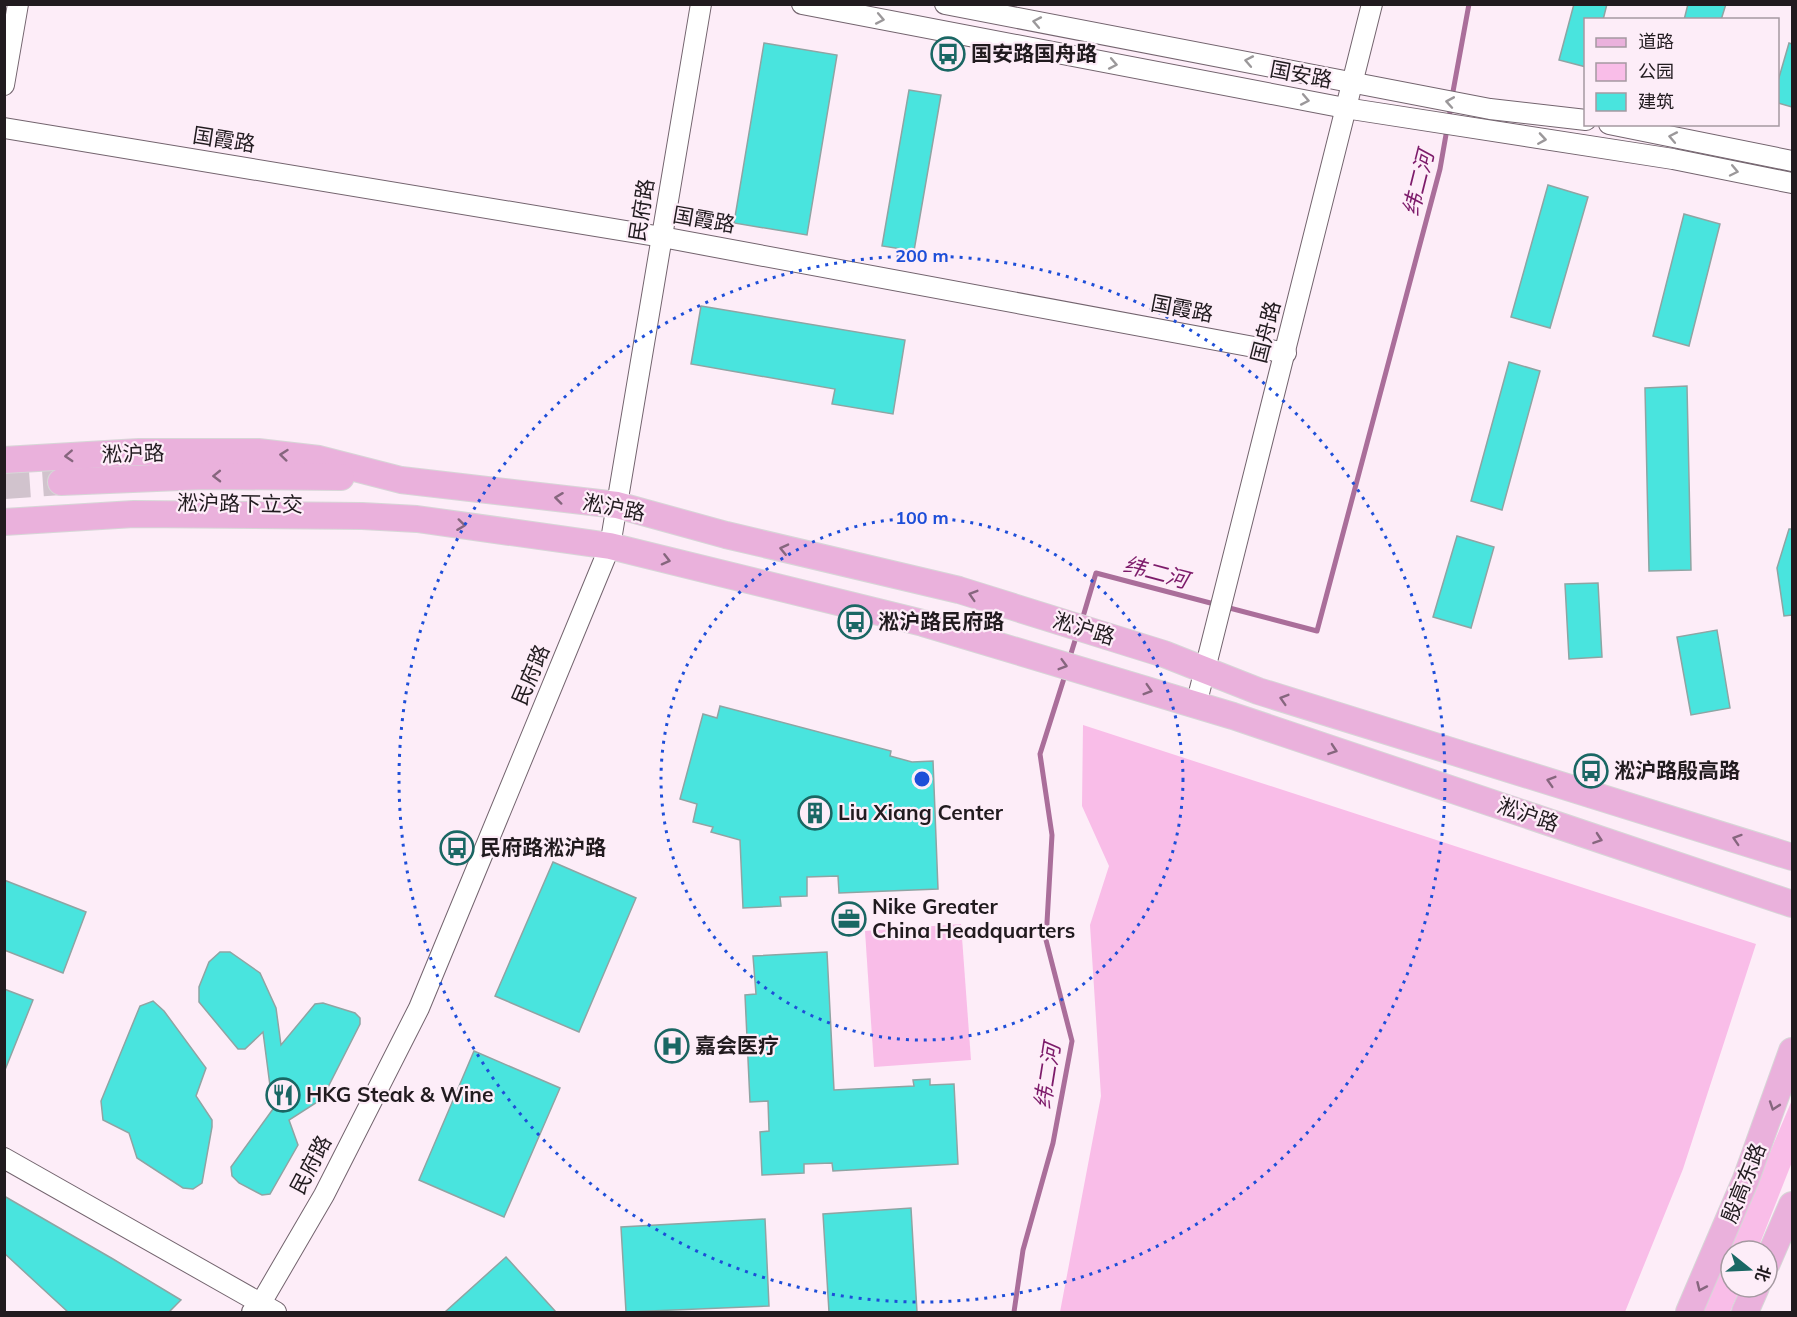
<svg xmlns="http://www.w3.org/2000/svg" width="1797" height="1317" viewBox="0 0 1797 1317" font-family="Mulish,'Noto Sans SC',sans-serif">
<rect width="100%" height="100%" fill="#fdedf8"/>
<g fill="#f9bde8">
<polygon points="1083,725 1756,944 1683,1169 1625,1312 1060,1312 1101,1096 1090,925 1109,866 1082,806"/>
<polygon points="961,924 971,1060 874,1067 865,931"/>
<polygon points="1792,1100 1792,1162 1757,1251 1731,1251 1731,1287 1741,1287 1730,1312 1703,1312"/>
</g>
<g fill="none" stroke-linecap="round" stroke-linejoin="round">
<g stroke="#aa6e9a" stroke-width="5">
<polyline points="1452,97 1469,4"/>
<polyline points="1082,620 1096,573 1317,631 1440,169 1451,106"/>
<polyline points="1069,660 1077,634"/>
<polyline points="1014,1312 1023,1250 1053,1143 1072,1041 1046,940 1052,835 1040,754 1066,672"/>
</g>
</g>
<g fill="#49e4de" stroke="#8fa4a3" stroke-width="1.5">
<polygon points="1574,4 1607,4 1603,20 1586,20 1586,67 1559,60"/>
<polygon points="1688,4 1726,4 1721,20 1684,20"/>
<polygon points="764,43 837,55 807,235 734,223"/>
<polygon points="1789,43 1792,44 1792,107 1778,103 1778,81"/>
<polygon points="909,90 941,95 914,251 882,246"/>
<polygon points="1548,185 1588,197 1550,328 1511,317"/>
<polygon points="1684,214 1720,224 1689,346 1653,336"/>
<polygon points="701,306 905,340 893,414 832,404 835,389 691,364"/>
<polygon points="1509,362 1540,371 1502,510 1471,501"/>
<polygon points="1687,386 1691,570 1649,571 1645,388"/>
<polygon points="1789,529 1792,529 1792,615 1784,616 1777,568"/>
<polygon points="1457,536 1494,547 1471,628 1433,617"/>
<polygon points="1598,583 1602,657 1569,659 1565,584"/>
<polygon points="1717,630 1730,708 1691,715 1677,637"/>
<polygon points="720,706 891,751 890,756 912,762 933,761 938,889 839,893 838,876 807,877 807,896 780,897 781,906 743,908 740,840 711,832 713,827 693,822 697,804 680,799 703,714 717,718"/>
<polygon points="553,862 636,898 579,1032 495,996"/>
<polygon points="4,880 86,912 63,973 4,950"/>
<polygon points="220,952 230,952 260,973 276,1008 281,1045 315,1004 323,1003 355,1013 360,1018 360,1024 322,1099 289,1120 298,1145 270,1194 262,1195 239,1183 232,1176 231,1167 273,1109 263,1032 245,1049 238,1049 199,1002 199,987 209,962"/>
<polygon points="827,952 834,1090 914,1086 913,1080 930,1079 930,1085 954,1084 958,1164 833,1171 832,1163 804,1164 804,1173 762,1175 760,1132 769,1131 768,1101 750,1102 745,995 756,994 753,956"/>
<polygon points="4,989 33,1000 5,1070 4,1069"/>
<polygon points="153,1001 164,1011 206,1068 196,1096 212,1120 212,1127 202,1183 193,1189 183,1188 137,1158 129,1133 103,1120 101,1101 140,1006"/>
<polygon points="474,1051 560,1088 504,1217 419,1180"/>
<polygon points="4,1196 113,1259 181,1300 169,1312 68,1312 4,1253"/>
<polygon points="911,1208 917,1312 829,1312 823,1214"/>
<polygon points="765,1219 769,1306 626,1312 621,1227"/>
<polygon points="506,1257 556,1312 445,1312"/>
</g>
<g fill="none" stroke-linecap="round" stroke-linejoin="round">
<polyline stroke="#d1c3cd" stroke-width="26" stroke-dasharray="26 13" stroke-linecap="butt" points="4,486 61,482"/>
<g stroke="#73646e" stroke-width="22">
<g id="minor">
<polyline points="802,4 1345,108 1673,159 1792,183"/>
<polyline points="945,4 1490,109 1586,120"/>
<polyline points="4,85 18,4"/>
<polyline points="1609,124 1792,161"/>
<polyline points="4,128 662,237 1286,353"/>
<polyline points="1196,705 1372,4"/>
<polyline points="4,1158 276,1312"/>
<polyline points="252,1312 261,1303 324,1195 419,1008 610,546 701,4"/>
</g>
</g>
<g stroke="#d7d6d7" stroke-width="28">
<g id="major">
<polyline points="4,460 139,452 258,452 319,459 401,480 617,505 726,535 959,590 1164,654 1258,691 1792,857"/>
<polyline points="61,482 204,476 341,477"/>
<polyline points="4,522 134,514 362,516 417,519 610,546 923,623 1233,716 1792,904"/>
<polyline points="1767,1263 1792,1205"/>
<polyline points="1689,1312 1746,1179 1792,1051"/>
<polyline points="1745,1312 1756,1287"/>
</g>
</g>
<use href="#minor" stroke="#fff" stroke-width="20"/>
<use href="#major" stroke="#eab1dc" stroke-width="26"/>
</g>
<defs><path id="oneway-chevron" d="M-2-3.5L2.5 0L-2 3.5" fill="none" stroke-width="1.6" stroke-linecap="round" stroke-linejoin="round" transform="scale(1.5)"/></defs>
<g stroke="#9b989a">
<use href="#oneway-chevron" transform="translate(880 19) rotate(11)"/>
<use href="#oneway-chevron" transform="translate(1037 22) rotate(-169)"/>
<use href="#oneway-chevron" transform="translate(1249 61) rotate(-169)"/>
<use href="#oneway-chevron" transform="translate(1113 64) rotate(11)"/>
<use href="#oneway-chevron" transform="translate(1305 100) rotate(11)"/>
<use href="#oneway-chevron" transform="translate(1450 102) rotate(-170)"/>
<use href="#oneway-chevron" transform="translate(1673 137) rotate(-169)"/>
<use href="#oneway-chevron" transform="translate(1542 139) rotate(9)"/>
<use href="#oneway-chevron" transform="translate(1734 171) rotate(12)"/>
</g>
<g stroke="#86667e">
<use href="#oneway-chevron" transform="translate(284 455) rotate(-174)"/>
<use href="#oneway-chevron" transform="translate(69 456) rotate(177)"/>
<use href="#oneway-chevron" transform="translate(217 476) rotate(179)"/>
<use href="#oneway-chevron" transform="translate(559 498) rotate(-173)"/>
<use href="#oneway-chevron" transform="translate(461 525) rotate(7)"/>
<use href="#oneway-chevron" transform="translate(784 549) rotate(-167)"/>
<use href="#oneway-chevron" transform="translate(666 560) rotate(14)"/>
<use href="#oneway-chevron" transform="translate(973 595) rotate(-163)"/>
<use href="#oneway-chevron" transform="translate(1063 665) rotate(16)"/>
<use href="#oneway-chevron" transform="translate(1148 690) rotate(17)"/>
<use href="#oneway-chevron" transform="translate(1284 699) rotate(-163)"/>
<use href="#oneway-chevron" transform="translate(1333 750) rotate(19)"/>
<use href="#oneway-chevron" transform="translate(1551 781) rotate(-163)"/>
<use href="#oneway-chevron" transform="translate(1598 839) rotate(19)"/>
<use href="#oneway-chevron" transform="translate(1737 839) rotate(-162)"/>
<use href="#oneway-chevron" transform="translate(1774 1106) rotate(109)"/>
<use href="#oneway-chevron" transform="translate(1701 1287) rotate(114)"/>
</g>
<g fill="none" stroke="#1d4ed8" stroke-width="3" stroke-dasharray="3 6">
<circle cx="922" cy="779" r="261"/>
<circle cx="922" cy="779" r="523"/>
</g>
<defs>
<g id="bus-ring" transform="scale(1.725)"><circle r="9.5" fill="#fdedf8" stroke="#1a6764" stroke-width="1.5"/><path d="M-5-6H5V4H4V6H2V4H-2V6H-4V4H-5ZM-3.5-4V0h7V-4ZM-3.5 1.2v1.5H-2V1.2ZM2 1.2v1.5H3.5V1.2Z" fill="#1a6764"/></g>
<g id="building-ring" transform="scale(1.725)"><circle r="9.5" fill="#fdedf8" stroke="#1a6764" stroke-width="1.5"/><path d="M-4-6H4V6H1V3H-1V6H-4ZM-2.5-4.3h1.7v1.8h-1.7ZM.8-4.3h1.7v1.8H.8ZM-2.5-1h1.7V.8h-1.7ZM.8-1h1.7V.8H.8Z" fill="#1a6764"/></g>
<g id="office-ring" transform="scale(1.725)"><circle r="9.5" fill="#fdedf8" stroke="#1a6764" stroke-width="1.5"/><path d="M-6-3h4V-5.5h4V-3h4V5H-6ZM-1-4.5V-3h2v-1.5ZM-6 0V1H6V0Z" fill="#1a6764"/></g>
<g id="hospital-ring" transform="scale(1.725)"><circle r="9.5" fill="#fdedf8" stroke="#1a6764" stroke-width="1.5"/><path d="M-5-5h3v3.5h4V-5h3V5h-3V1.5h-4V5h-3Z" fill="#1a6764"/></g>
<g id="restaurant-ring" transform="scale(1.725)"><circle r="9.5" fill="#fdedf8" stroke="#1a6764" stroke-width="1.5"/><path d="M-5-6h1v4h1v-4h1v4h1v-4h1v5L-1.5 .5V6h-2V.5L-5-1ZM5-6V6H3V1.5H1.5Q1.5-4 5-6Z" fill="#1a6764"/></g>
</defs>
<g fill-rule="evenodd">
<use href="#bus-ring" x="948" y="54"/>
<use href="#bus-ring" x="855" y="622"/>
<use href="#bus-ring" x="1591" y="771"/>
<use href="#building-ring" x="815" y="813"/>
<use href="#bus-ring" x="457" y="848"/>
<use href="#office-ring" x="849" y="919"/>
<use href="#hospital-ring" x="672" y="1046"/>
<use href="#restaurant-ring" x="283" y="1095"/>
</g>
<g text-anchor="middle" stroke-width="4.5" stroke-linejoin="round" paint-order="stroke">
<g font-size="21" font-weight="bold" fill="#211b1f" stroke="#fdedf8" text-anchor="start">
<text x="971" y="61">国安路国舟路</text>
<text x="878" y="629">淞沪路民府路</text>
<text x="1614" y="778">淞沪路殷高路</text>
<text x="838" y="820">Liu Xiang Center</text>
<text x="480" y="855">民府路淞沪路</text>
<text x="872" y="914">Nike Greater<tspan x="872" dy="24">China Headquarters</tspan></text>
<text x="695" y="1053">嘉会医疗</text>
<text x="306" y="1102">HKG Steak &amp; Wine</text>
</g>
<g font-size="21" fill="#211b1f" stroke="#fdedf8">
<text transform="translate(1301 75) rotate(11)" y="7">国安路</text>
<text transform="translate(224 140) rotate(9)" y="7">国霞路</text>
<text transform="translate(642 210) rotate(-81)" y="7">民府路</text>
<text transform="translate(704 220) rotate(10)" y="7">国霞路</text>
<text transform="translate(1182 309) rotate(11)" y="7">国霞路</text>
<text transform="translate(1266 332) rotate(-76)" y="7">国舟路</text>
<text transform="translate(133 454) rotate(-2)" y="7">淞沪路</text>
<text transform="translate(240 504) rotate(1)" y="7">淞沪路下立交</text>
<text transform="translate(614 508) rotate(11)" y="7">淞沪路</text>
<text transform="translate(1084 629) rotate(17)" y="7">淞沪路</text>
<text transform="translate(531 675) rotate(-67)" y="7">民府路</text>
<text transform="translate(1528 815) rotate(19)" y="7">淞沪路</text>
<text transform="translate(311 1165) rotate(-62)" y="7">民府路</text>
<text transform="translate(1744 1183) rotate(-68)" y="7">殷高东路</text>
</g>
<g font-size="22" font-style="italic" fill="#7d1b6a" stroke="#fdedf8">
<text transform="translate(1418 183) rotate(-76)" y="8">纬二河</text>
<text transform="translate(1156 572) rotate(15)" y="8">纬二河</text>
<text transform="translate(1047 1076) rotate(-81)" y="8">纬二河</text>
</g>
</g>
<circle cx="922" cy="779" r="9" fill="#1d4ed8" stroke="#fdedf8" stroke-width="3"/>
<g font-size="18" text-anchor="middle" font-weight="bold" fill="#1d4ed8" stroke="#fdedf8" stroke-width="4.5" stroke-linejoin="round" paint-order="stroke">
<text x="922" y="262">200 m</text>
<text x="922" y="524">100 m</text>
</g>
<rect width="1797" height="1317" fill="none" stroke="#211b1f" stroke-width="12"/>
<rect x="1584" y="18" width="195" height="108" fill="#fdedf8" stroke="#a599a1" stroke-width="1.5"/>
<rect x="1596" y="38" width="30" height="9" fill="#eab1dc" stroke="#a599a1" stroke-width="1.5"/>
<text x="1638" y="48" font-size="18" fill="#211b1f">道路</text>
<rect x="1596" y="63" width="30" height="18" fill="#f9bde8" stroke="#a599a1" stroke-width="1.5"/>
<text x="1638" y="78" font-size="18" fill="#211b1f">公园</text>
<rect x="1596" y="93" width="30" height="18" fill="#49e4de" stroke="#a599a1" stroke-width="1.5"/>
<text x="1638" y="108" font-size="18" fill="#211b1f">建筑</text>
<g transform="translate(1749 1269) rotate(108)"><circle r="28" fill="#fdedf8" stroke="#a599a1" stroke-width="1.5"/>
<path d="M0-4.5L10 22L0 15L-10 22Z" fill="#1a6764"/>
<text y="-9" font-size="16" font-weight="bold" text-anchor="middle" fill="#211b1f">北</text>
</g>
</svg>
